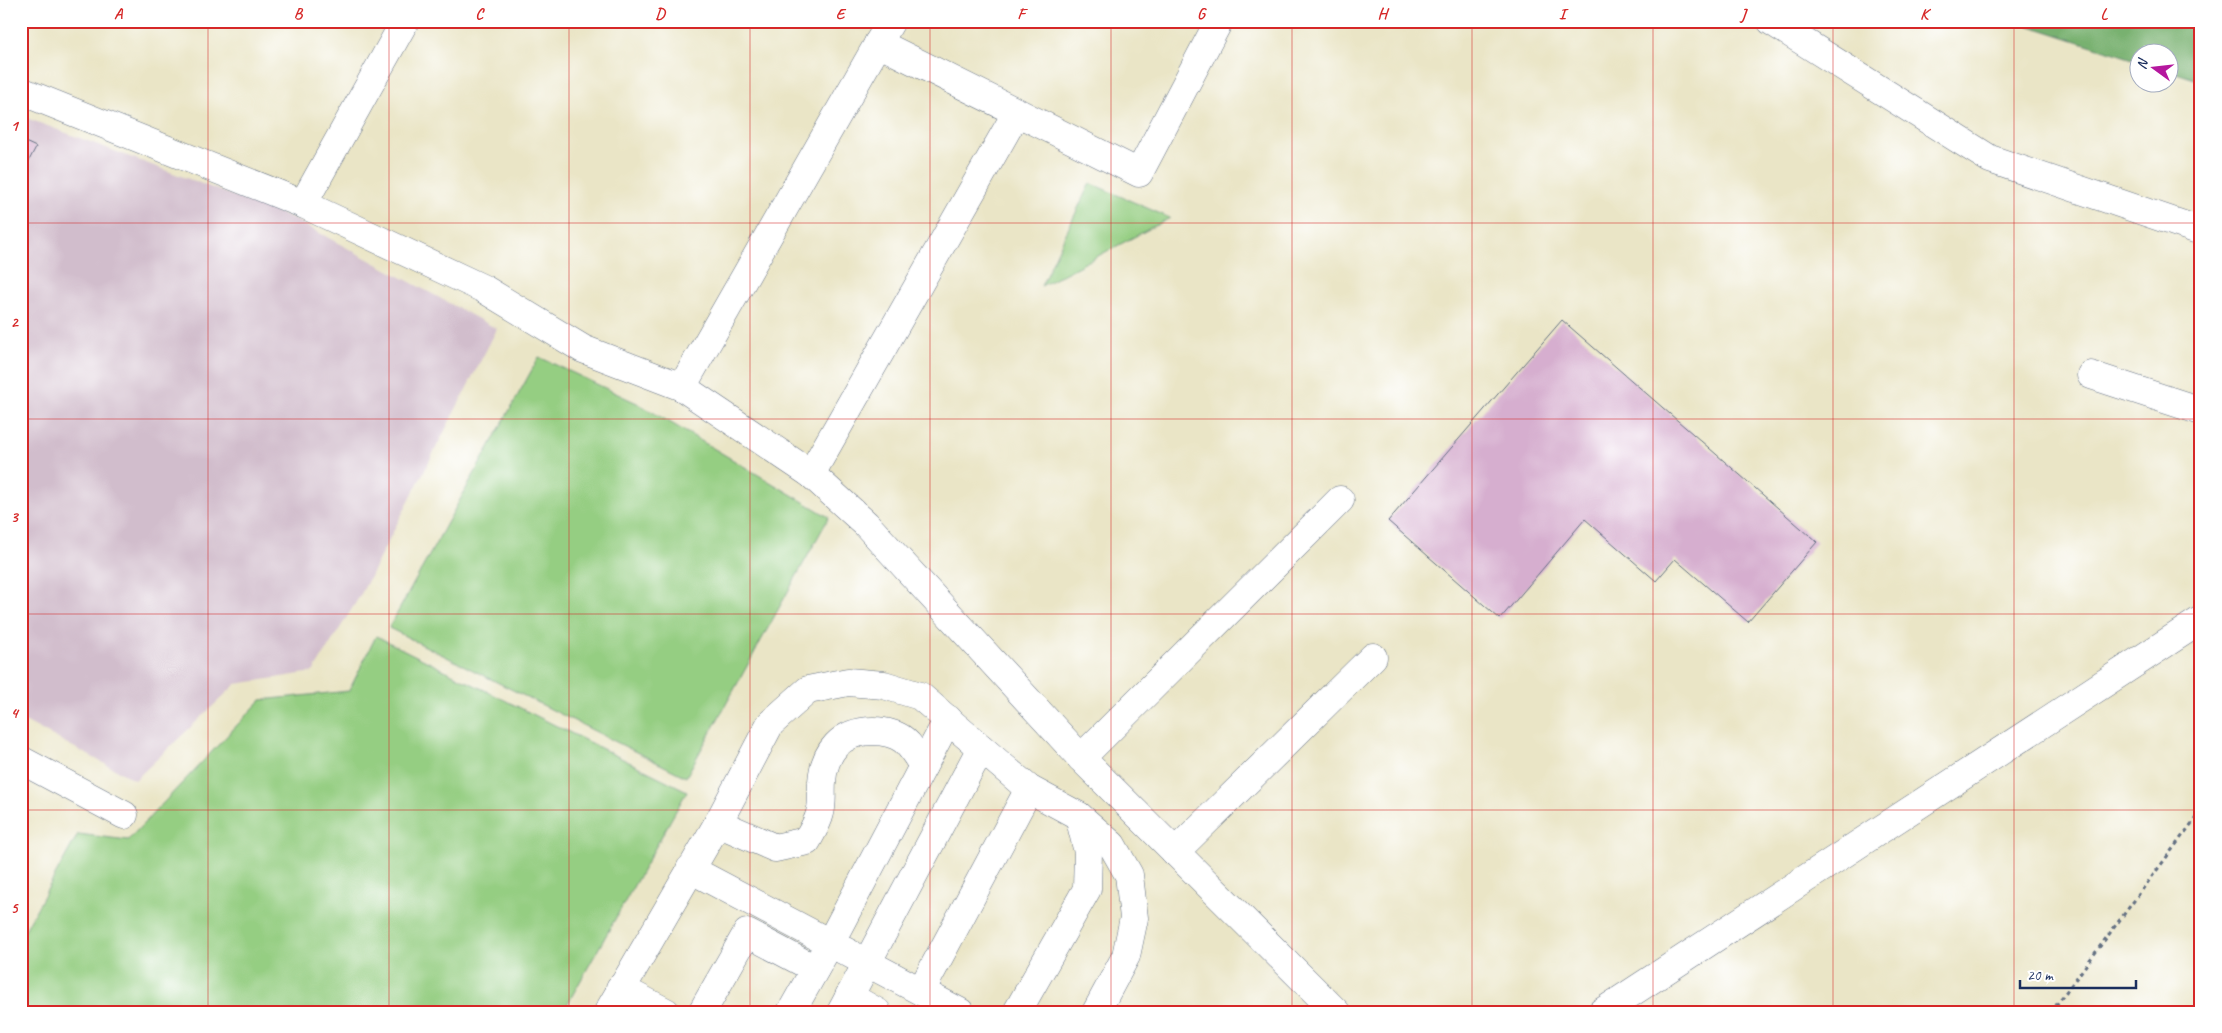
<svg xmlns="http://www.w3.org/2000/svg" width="2222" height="1033" viewBox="0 0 2222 1033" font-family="Caveat,sans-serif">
<rect width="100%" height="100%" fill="#fff"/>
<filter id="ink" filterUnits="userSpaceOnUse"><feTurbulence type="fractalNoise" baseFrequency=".02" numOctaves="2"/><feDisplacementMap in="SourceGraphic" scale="10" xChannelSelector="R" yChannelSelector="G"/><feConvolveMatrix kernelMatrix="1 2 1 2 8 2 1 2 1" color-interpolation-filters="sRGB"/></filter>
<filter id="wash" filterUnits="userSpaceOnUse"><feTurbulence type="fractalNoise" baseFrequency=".0096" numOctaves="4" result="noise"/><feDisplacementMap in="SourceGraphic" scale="20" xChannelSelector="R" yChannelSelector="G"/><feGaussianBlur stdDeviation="1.12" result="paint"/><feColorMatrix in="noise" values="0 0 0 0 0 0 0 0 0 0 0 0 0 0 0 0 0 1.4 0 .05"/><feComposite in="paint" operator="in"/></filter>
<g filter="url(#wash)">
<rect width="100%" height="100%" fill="#eae5c6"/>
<polygon fill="#d1bdcc" points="21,116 290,217 497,329 361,594 313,672 236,684 135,780 21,719"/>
<g fill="#95ce82" stroke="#587e70">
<polygon points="1090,183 1170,218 1041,286"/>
<polygon points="539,357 639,404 829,517 686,777 389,628"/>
<polygon points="376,636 687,791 563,1012 21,1012 21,937 78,834 128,840 261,700 349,691"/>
</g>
<polygon fill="#78b170" stroke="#4a7067" points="2028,21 2201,21 2201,81 2170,71 2170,52 2140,52 2139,61 2027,25"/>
<g id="blocks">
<g fill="#d6aecf">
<polygon points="21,140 36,147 21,176"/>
<polygon points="1562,320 1817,542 1748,622 1675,559 1656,581 1585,519 1500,619 1388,521"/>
</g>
</g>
</g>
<g filter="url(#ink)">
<use href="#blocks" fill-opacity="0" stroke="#636f82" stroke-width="1"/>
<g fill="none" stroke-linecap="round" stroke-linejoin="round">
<g stroke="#636f82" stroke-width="29">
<g id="minor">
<polyline points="1771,21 1990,159 2201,231"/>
<polyline points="878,43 1139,173 1219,21"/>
<polyline points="21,91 303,204 484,289 583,349 682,387 811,474 866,524 1081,758 1336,1012"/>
<polyline points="303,204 405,21"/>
<polyline points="2091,375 2201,411"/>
<polyline points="682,387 891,21"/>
<polyline points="811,474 1017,112"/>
<polyline points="1081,758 1340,500"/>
<polyline points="21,760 124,815"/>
<polyline points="1079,816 1112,845 1129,875 1134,918 1126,956 1096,1012"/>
<path d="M718,823L775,848L807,841C812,832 818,822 820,813C823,804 821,792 822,782C824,752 841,731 873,731C903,732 909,743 923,766"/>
<polyline points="1175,852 1373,657"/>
<polyline points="690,869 960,1012"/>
<polyline points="620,988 666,1012"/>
<polyline points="921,991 1029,789"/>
<polyline points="849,996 877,1012"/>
<polyline points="608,1012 718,823 770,724 808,690 848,682 884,685 920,696 1029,789 1079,816 1088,852 1087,889 1017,1012"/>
<polyline points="702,1012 747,933 815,969"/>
<polyline points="791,1012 830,943 948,719"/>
<polyline points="841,1012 981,748"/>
<polyline points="1602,1012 2201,620"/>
</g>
</g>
<polyline stroke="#636f82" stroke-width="3" stroke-dasharray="4 4" stroke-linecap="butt" points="2051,1012 2201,811"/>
<use href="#minor" stroke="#fff" stroke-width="28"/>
</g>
</g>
<path fill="none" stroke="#d62828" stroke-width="1" stroke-opacity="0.55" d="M208,21V1012M389,21V1012M569,21V1012M750,21V1012M930,21V1012M1111,21V1012M1292,21V1012M1472,21V1012M1653,21V1012M1833,21V1012M2014,21V1012M21,223H2201M21,419H2201M21,614H2201M21,810H2201"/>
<rect width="2222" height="1033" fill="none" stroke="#fff" stroke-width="55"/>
<g transform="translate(2154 68) rotate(285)"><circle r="24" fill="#ffffff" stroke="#a4acbf"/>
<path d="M0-4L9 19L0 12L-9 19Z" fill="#b5179e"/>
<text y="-8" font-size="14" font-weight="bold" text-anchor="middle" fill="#1b2f5e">N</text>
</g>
<path d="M2020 980v8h116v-8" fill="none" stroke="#1b2f5e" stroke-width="2.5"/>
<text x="2027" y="980" font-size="15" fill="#1b2f5e" stroke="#ffffff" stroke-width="4" paint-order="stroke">20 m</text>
<rect x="28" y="28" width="2166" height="978" fill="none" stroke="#d62828" stroke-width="2"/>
<g font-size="16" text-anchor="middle" font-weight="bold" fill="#d62828">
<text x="118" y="19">A</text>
<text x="298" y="19">B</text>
<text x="479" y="19">C</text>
<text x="660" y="19">D</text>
<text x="840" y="19">E</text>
<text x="1021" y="19">F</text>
<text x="1201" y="19">G</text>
<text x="1382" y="19">H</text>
<text x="1562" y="19">I</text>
<text x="1743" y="19">J</text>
<text x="1924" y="19">K</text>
<text x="2104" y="19">L</text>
<text x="14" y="131">1</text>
<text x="14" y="327">2</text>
<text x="14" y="522">3</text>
<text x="14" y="718">4</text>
<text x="14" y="913">5</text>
</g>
</svg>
